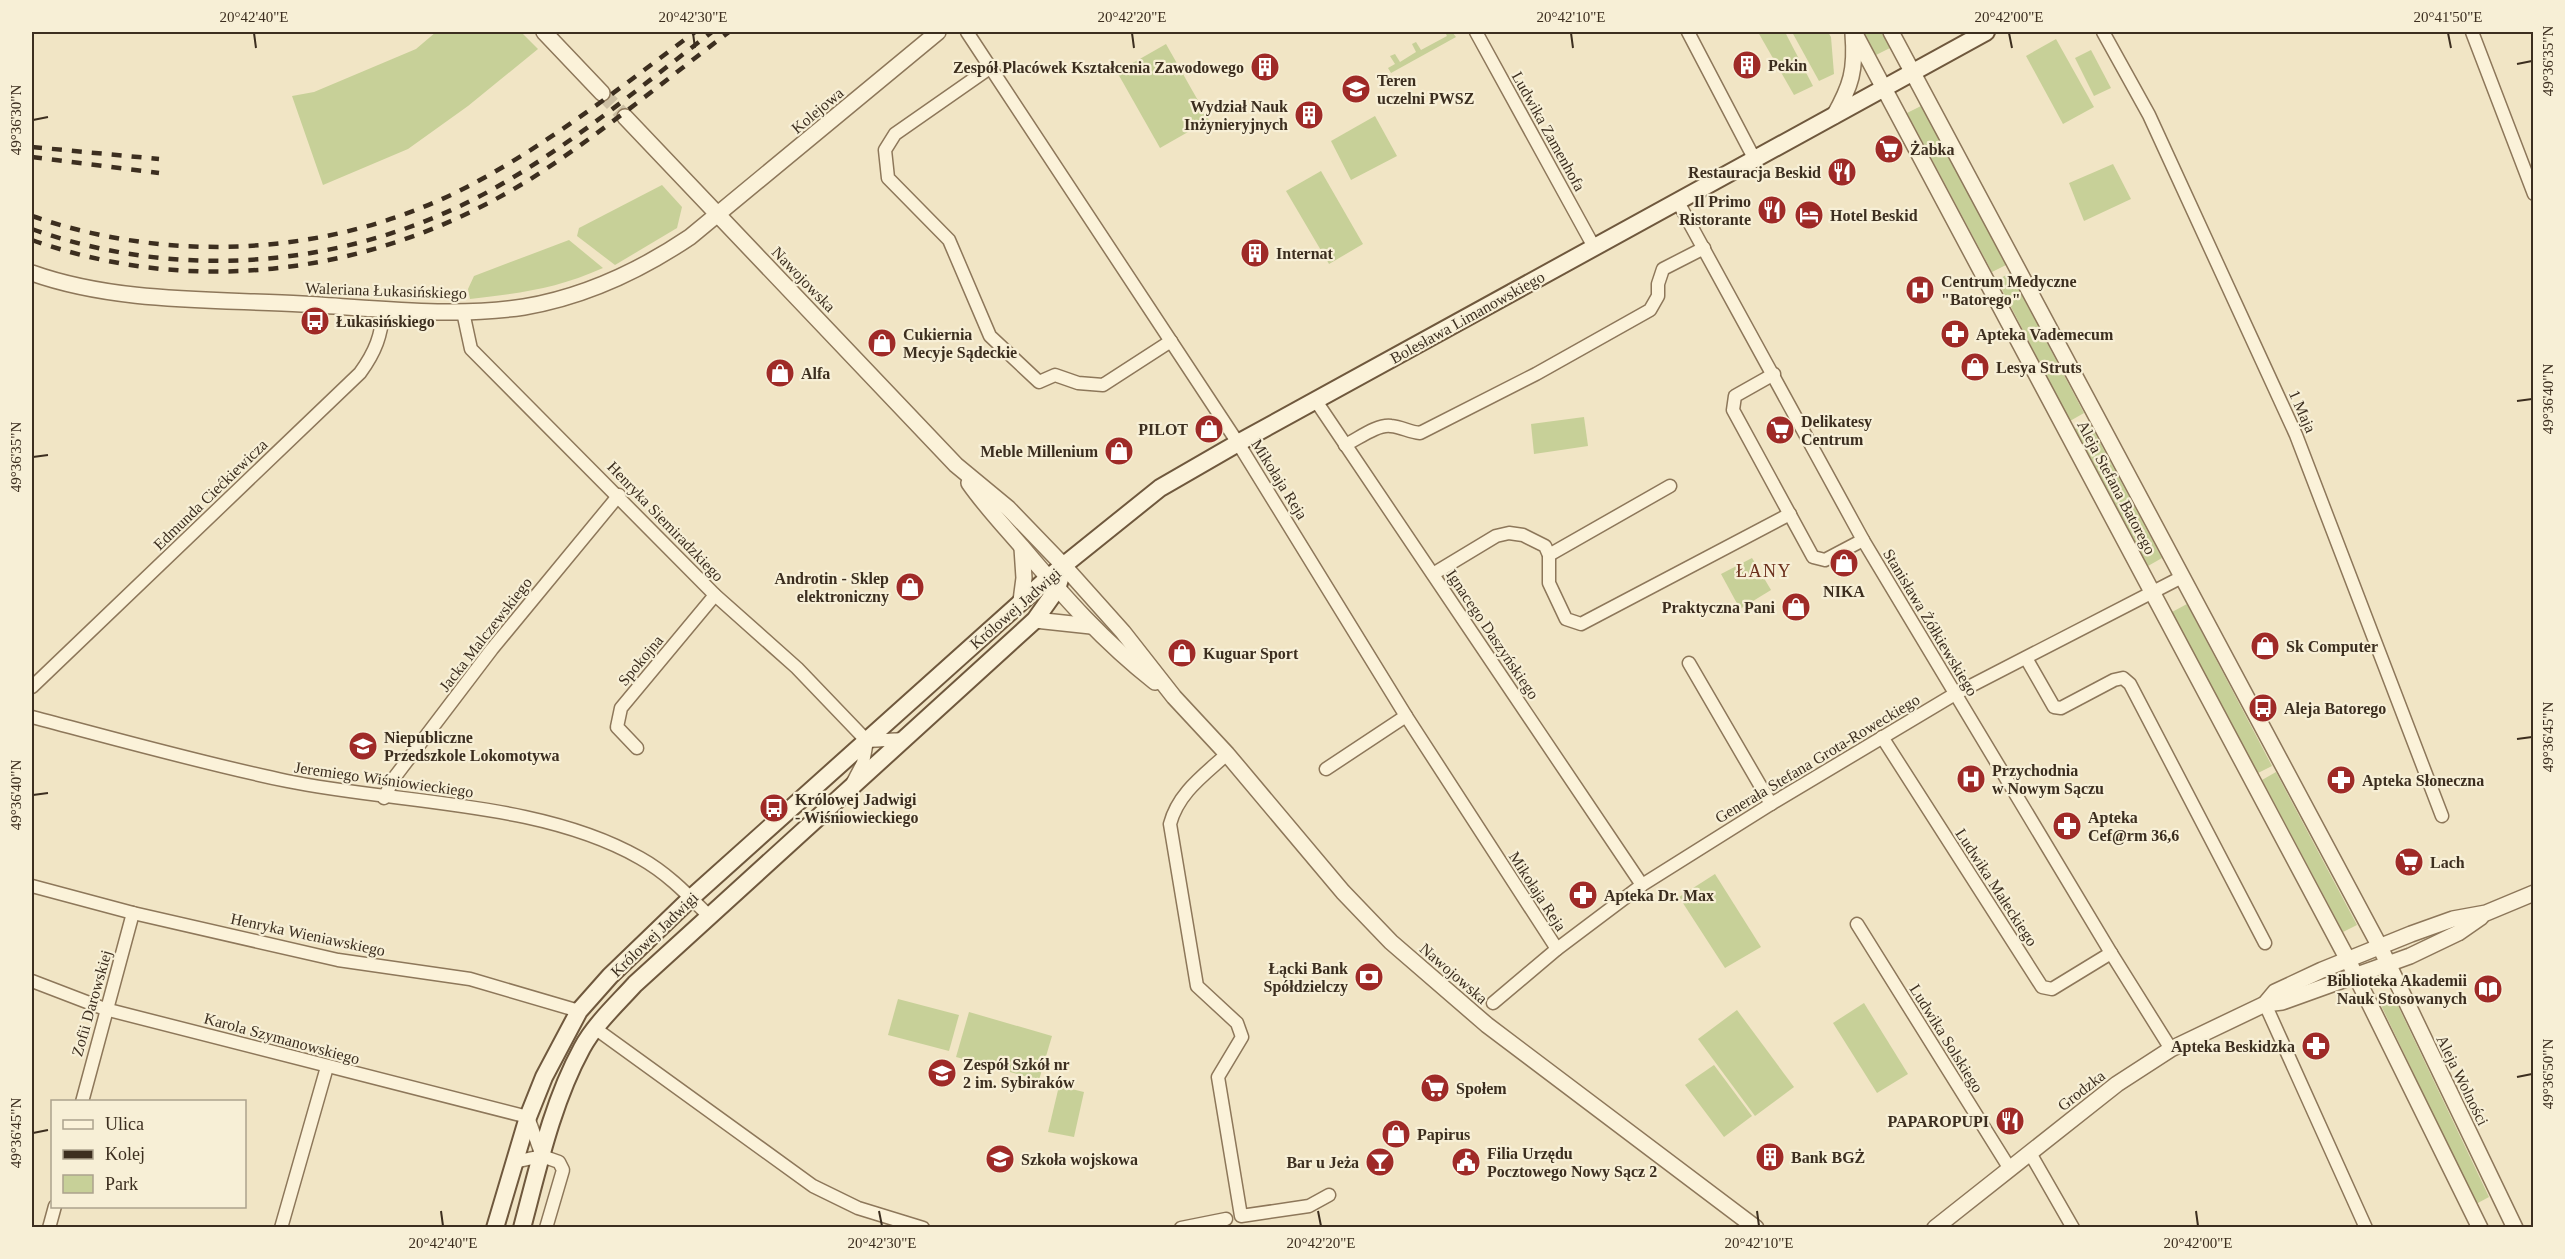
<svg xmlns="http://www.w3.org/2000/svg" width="2565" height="1259" viewBox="0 0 2565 1259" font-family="'Times New Roman',serif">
<rect width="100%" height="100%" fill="#f1e5c5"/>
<g fill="#c7d098">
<polygon points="436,32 521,32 538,49 468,106 408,149 323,185 292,96 314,92 416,49"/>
<polygon points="1445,32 1452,32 1456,37 1391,73 1388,68 1395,64 1390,56 1395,54 1400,62 1416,52 1412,44 1416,42 1421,50 1447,36"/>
<polygon points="1758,32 1785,32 1813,86 1794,95"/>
<polygon points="1792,32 1828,32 1831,37 1834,74 1819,81"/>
<polygon points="1863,32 1881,32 1890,48 1876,55"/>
<polygon points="2056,39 2094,107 2063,124 2026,56"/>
<polygon points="1166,44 1209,120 1160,148 1117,72"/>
<polygon points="2091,50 2111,88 2094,96 2075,58"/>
<polygon points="1921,106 2006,265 1992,272 1907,113"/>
<polygon points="1375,116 1397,156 1351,180 1331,141"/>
<polygon points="2113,164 2131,199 2084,221 2069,183"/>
<polygon points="1321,171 1363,244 1329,264 1286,191"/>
<polygon points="662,185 682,207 677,228 615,265 577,236 579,228"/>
<path d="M569,240L603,268C556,289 521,293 470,299L468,289L474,276Z"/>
<polygon points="2010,273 2084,413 2070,421 1997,280"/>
<polygon points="1584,417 1588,446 1534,454 1531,424"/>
<polygon points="2089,422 2162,558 2148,566 2075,429"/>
<polygon points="1752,558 1771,590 1740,609 1721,574"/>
<polygon points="2187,604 2272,766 2258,773 2172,612"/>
<polygon points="2276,772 2357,925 2343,932 2262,780"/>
<polygon points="1715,874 1761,947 1725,968 1679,897"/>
<polygon points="2392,993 2489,1197 2476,1204 2378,999"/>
<polygon points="898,999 959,1015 949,1051 888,1035"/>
<polygon points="1864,1003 1908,1074 1877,1093 1833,1023"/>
<polygon points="1737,1010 1794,1087 1755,1116 1698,1039"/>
<polygon points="969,1012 1052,1036 1039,1080 956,1057"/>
<polygon points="1714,1065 1752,1116 1724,1137 1685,1085"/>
<polygon points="1059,1086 1084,1092 1074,1137 1048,1132"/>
</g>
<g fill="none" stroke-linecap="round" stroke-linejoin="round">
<polyline stroke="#cdc0a4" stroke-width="15" stroke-dasharray="15 8" stroke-linecap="butt" points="602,93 625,117"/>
<g stroke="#8d775a" stroke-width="15">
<g id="minor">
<polyline points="967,32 1238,443 1406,716 1557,949"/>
<polyline points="1476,32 1594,247"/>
<polyline points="1688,32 1755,160"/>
<polyline points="2103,32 2149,115 2296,435 2442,816"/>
<polyline points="2472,32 2534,194"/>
<polyline points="991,67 895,134 885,150 888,178 949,240 990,336 1039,382 1055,375 1078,383 1103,385 1171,341"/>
<polyline points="1678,202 1863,540 2111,953 2171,1049"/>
<polyline points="463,312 471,349 715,595 797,668 867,741"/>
<polyline points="1774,374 1735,396 1733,410 1813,557 1825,560 1863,540"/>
<polyline points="1316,401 1642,885"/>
<path d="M1345,445C1358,439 1377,424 1391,426C1402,427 1409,432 1420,433L1536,374L1650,310L1658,296V284L1663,269L1704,248"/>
<polyline points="1549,555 1670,486"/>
<polyline points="1433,574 1496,536 1509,533 1523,535 1545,546 1549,555 1549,583 1566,619 1581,624 1790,514"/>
<polyline points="2026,658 2054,707 2061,708 2114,680 2123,678 2130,684 2265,943"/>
<polyline points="1689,663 1771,804"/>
<path d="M32,687L360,373C376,351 381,336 384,309"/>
<path d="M32,717C116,739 201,763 287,781C399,804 540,801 640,858C667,873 687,894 709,916"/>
<polyline points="1882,737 2042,987 2052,989 2111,953"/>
<polyline points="867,741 905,739"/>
<polyline points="637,748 617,727 621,708 715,595"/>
<path d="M1227,754C1204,775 1178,793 1170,824L1197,986L1237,1023L1242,1037L1218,1077L1241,1216L1309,1206L1329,1195"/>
<polyline points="1326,769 1406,716"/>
<polyline points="853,782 863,763 867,741"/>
<polyline points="384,798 394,778 492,649 619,495"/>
<polyline points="32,886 133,913 338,960 470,979 579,1011"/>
<polyline points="1857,924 2010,1169"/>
<polyline points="32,981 105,1009 528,1117 542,1156"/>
<polyline points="1493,1003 1557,949 1642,885 1771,804 1955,694 2182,577"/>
<polyline points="2265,1004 2366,1228"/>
<polyline points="596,1029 813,1186 858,1208 923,1228"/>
<polyline points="82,1102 133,913"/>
<polyline points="2030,1153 2073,1228"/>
<polyline points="542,1156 559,1162 563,1170 546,1228"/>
<polyline points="514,1162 542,1156"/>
<polyline points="49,1228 55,1206"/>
<polyline points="281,1228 327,1067"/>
<polyline points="1181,1228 1226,1219"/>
</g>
</g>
<g stroke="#8d775a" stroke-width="18">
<g id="tertiary">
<polyline points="544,32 602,93"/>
<polyline points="1854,32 2348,960 2480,1228"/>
<polyline points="1891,32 2380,947 2515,1228"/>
<path d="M1834,116C1851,86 1856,70 1853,34"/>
<polyline points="625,117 956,465 1008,508 1064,566 1123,632 1174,697 1227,754 1343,892 1391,942 1487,1025 1756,1228"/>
<path d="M32,273C116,303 213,299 302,304C375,308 451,318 524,307C583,297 641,270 690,237L938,32"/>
<path d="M969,483C985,506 1004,526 1022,547C1065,598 1103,641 1155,682"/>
<polyline points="1021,601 1024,578 1022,548"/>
<polyline points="1035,620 1091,626"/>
<polyline points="2265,1004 2282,1002 2410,956 2458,933 2481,917"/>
<polyline points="1935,1228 2117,1084 2171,1049 2265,1004 2275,992 2322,970 2411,934 2453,919 2486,913 2534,893"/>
</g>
</g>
<g stroke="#6f583d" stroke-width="20">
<g id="secondary">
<polyline points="495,1228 528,1117 544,1077 579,1011 610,976 691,898 1048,578 1160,488 1238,443 1986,32"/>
<path d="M522,1228C538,1168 552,1103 582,1048C595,1024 617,1004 635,984L1035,620L1057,589L1064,566"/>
</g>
</g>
<use href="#minor" stroke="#fbf2d9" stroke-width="12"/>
<use href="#tertiary" stroke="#fbf2d9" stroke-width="15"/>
<use href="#secondary" stroke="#fbf2d9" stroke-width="16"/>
<g stroke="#3c2e1f" stroke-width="4.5" stroke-dasharray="10 10" stroke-linecap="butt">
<polyline points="32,147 159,159"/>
<polyline points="32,157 159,173"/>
<path d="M32,216C173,265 333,256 467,187C549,144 621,87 695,32"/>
<path d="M32,229C189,285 364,266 507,181C580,138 645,83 712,32"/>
<path d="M32,240C204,301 388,271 540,173C605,130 667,79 729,32"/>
</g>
</g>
<path fill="none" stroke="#3c2e1f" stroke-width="2" d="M254,33L256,48M693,33L695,48M1132,33L1134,48M1571,33L1573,48M2009,33L2012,48M2448,33L2451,48M2517,64L2532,61M33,120L48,117M2517,401L2532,399M33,457L48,455M2517,739L2532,737M33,795L48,793M2517,1077L2532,1074M33,1133L48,1130M441,1211L443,1226M879,1211L882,1226M1318,1211L1321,1226M1757,1211L1759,1226M2196,1211L2198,1226"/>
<defs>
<g id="building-disc" transform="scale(1.5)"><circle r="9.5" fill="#9f2a27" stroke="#f7efd6"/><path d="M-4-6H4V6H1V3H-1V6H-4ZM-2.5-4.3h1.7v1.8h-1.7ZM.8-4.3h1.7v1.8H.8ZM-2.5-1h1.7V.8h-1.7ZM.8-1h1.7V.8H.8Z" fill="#fff"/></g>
<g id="university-disc" transform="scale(1.5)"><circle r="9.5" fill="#9f2a27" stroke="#f7efd6"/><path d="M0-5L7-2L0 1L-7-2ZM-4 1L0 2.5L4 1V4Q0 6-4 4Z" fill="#fff"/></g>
<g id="supermarket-disc" transform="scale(1.5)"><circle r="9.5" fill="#9f2a27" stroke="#f7efd6"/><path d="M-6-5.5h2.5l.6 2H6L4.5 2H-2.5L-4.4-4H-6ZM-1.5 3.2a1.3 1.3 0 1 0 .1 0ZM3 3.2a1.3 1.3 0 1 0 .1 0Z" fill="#fff"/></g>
<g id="restaurant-disc" transform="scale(1.5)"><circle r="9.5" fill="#9f2a27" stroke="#f7efd6"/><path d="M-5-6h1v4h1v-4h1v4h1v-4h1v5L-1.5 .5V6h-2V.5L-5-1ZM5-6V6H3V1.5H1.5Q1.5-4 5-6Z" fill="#fff"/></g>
<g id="hotel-disc" transform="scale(1.5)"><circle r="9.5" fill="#9f2a27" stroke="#f7efd6"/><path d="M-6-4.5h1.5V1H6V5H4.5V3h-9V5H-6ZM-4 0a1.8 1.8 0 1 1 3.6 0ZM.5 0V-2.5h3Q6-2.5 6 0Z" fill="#fff"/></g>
<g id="hospital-disc" transform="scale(1.5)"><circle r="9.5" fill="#9f2a27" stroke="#f7efd6"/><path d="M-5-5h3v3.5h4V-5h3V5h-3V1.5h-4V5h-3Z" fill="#fff"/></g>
<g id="bus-disc" transform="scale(1.5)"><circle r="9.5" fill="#9f2a27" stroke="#f7efd6"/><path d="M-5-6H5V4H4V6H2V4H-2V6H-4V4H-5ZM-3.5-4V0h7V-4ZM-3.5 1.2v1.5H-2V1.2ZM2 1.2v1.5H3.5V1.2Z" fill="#fff"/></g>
<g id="pharmacy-disc" transform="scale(1.5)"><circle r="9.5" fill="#9f2a27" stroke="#f7efd6"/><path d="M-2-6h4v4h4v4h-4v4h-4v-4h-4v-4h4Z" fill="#fff"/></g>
<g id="shop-disc" transform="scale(1.5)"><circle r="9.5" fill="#9f2a27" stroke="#f7efd6"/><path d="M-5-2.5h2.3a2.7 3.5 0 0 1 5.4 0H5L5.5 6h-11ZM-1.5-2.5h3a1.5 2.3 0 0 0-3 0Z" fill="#fff"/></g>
<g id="school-disc" transform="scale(1.5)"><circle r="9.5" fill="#9f2a27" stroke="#f7efd6"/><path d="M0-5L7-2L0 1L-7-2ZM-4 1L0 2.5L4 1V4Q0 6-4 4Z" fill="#fff"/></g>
<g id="bank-disc" transform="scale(1.5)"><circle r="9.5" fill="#9f2a27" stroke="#f7efd6"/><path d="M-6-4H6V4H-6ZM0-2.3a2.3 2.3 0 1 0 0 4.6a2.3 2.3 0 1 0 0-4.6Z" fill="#fff"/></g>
<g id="library-disc" transform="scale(1.5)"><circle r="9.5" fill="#9f2a27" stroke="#f7efd6"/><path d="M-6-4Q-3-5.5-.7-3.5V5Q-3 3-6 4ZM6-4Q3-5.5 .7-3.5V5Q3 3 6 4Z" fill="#fff"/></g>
<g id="bar-disc" transform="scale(1.5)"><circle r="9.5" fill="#9f2a27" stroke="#f7efd6"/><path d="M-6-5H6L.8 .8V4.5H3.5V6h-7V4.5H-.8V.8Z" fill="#fff"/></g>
<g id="civic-disc" transform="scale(1.5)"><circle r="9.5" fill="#9f2a27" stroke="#f7efd6"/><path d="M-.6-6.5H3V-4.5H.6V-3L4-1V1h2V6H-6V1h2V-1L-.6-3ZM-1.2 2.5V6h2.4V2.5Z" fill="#fff"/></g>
</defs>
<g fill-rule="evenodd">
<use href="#building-disc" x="1747" y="65"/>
<use href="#building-disc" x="1265" y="67"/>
<use href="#university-disc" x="1356" y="89"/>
<use href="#building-disc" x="1309" y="115"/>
<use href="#supermarket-disc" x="1889" y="149"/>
<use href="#restaurant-disc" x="1842" y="172"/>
<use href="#restaurant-disc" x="1772" y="210"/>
<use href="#hotel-disc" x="1809" y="215"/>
<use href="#building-disc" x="1255" y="253"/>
<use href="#hospital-disc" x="1920" y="290"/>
<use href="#bus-disc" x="315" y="321"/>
<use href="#pharmacy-disc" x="1955" y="334"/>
<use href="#shop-disc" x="882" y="343"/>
<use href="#shop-disc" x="1975" y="367"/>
<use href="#shop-disc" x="780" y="373"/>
<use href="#shop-disc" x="1209" y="429"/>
<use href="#supermarket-disc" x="1780" y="430"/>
<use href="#shop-disc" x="1119" y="451"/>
<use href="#shop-disc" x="1844" y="563"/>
<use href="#shop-disc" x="910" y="587"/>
<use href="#shop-disc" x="1796" y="607"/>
<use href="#shop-disc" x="2265" y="646"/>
<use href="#shop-disc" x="1182" y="653"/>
<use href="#bus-disc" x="2263" y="708"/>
<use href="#school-disc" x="363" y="746"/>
<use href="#hospital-disc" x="1971" y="779"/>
<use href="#pharmacy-disc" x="2341" y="780"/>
<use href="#bus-disc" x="774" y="808"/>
<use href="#pharmacy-disc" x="2067" y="826"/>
<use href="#supermarket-disc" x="2409" y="862"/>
<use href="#pharmacy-disc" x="1583" y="895"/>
<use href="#bank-disc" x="1369" y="977"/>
<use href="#library-disc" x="2488" y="989"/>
<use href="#pharmacy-disc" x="2316" y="1046"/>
<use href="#school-disc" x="942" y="1073"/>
<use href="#supermarket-disc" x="1435" y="1088"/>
<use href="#restaurant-disc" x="2010" y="1121"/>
<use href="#shop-disc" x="1396" y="1134"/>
<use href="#building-disc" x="1770" y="1157"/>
<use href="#school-disc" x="1000" y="1159"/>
<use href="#bar-disc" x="1380" y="1162"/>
<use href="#civic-disc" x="1466" y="1162"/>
</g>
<g text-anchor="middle" stroke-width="4.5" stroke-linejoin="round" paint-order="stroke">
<g font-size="16" font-weight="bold" fill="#3c2e1f" stroke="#f7efd6" text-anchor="start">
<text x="1768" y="71">Pekin</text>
<text x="1244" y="73" text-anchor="end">Zespół Placówek Kształcenia Zawodowego</text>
<text x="1377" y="86">Teren<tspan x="1377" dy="18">uczelni PWSZ</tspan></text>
<text x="1288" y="112" text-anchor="end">Wydział Nauk<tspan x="1288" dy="18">Inżynieryjnych</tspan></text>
<text x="1910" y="155">Żabka</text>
<text x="1821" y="178" text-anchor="end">Restauracja Beskid</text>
<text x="1751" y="207" text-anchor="end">Il Primo<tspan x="1751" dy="18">Ristorante</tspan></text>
<text x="1830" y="221">Hotel Beskid</text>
<text x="1276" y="259">Internat</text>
<text x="1941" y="287">Centrum Medyczne<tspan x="1941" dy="18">"Batorego"</tspan></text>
<text x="336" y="327">Łukasińskiego</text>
<text x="903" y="340">Cukiernia<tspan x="903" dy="18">Mecyje Sądeckie</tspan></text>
<text x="1976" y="340">Apteka Vademecum</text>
<text x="1996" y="373">Lesya Struts</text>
<text x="801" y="379">Alfa</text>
<text x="1801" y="427">Delikatesy<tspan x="1801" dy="18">Centrum</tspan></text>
<text x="1188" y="435" text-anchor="end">PILOT</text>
<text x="1098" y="457" text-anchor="end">Meble Millenium</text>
<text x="889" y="584" text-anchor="end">Androtin - Sklep<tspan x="889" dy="18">elektroniczny</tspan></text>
<text x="1844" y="597" text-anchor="middle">NIKA</text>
<text x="1775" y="613" text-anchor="end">Praktyczna Pani</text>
<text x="2286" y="652">Sk Computer</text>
<text x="1203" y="659">Kuguar Sport</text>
<text x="2284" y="714">Aleja Batorego</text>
<text x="384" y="743">Niepubliczne<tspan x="384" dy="18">Przedszkole Lokomotywa</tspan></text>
<text x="1992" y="776">Przychodnia<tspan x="1992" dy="18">w Nowym Sączu</tspan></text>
<text x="2362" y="786">Apteka Słoneczna</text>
<text x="795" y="805">Królowej Jadwigi<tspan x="795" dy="18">- Wiśniowieckiego</tspan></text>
<text x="2088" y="823">Apteka<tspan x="2088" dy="18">Cef@rm 36,6</tspan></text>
<text x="2430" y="868">Lach</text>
<text x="1604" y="901">Apteka Dr. Max</text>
<text x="1348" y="974" text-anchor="end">Łącki Bank<tspan x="1348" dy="18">Spółdzielczy</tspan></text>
<text x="2467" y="986" text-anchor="end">Biblioteka Akademii<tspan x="2467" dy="18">Nauk Stosowanych</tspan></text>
<text x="2295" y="1052" text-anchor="end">Apteka Beskidzka</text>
<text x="963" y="1070">Zespół Szkół nr<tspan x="963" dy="18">2 im. Sybiraków</tspan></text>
<text x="1456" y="1094">Społem</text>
<text x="1989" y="1127" text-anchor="end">PAPAROPUPI</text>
<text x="1417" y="1140">Papirus</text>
<text x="1487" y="1159">Filia Urzędu<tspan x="1487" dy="18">Pocztowego Nowy Sącz 2</tspan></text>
<text x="1791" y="1163">Bank BGŻ</text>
<text x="1021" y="1165">Szkoła wojskowa</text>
<text x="1359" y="1168" text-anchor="end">Bar u Jeża</text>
</g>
<g font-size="16" fill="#3c2e1f" stroke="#f7efd6">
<text transform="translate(817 110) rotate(-40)" y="6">Kolejowa</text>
<text transform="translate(1549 131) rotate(61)" y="6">Ludwika Zamenhofa</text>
<text transform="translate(804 279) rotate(46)" y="6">Nawojowska</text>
<text transform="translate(386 290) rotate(2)" y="6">Waleriana Łukasińskiego</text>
<text transform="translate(1467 317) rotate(-29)" y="6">Bolesława Limanowskiego</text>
<text transform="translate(2303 411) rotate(66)" y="6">1 Maja</text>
<text transform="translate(1280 479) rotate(58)" y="6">Mikołaja Reja</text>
<text transform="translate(2117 487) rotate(62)" y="6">Aleja Stefana Batorego</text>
<text transform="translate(210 494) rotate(-44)" y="6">Edmunda Ciećkiewicza</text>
<text transform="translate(666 521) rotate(46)" y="6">Henryka Siemiradzkiego</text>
<text transform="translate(1015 608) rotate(-41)" y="6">Królowej Jadwigi</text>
<text transform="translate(1931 622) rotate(59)" y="6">Stanisława Żółkiewskiego</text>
<text transform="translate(485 634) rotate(-52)" y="6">Jacka Malczewskiego</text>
<text transform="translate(1493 634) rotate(56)" y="6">Ignacego Daszyńskiego</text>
<text transform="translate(640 660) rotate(-50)" y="6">Spokojna</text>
<text transform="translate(1817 758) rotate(-31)" y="6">Generała Stefana Grota-Roweckiego</text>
<text transform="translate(384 779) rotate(8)" y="6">Jeremiego Wiśniowieckiego</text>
<text transform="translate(1997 887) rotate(57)" y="6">Ludwika Małeckiego</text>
<text transform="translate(1538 891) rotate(57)" y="6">Mikołaja Reja</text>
<text transform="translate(308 934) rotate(12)" y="6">Henryka Wieniawskiego</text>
<text transform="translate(654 934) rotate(-44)" y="6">Królowej Jadwigi</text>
<text transform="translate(1454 973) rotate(41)" y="6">Nawojowska</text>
<text transform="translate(91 1003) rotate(-74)" y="6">Zofii Darowskiej</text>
<text transform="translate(282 1038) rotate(15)" y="6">Karola Szymanowskiego</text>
<text transform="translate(1947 1038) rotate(58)" y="6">Ludwika Solskiego</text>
<text transform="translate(2463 1080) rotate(64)" y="6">Aleja Wolności</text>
<text transform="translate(2081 1090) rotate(-38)" y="6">Grodzka</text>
</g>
<g font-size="18" letter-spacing="1.5" fill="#6b2f1c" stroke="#f7efd6">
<text x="1764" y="577">ŁANY</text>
</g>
</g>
<rect width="2565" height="1259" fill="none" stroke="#f7efd6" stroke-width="66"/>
<rect x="51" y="1100" width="195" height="108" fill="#f7efd6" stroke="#aca28d" stroke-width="1.5"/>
<rect x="63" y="1120" width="30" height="9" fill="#fbf2d9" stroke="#aca28d" stroke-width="1.5"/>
<text x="105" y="1130" font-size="18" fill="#3c2e1f">Ulica</text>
<rect x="63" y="1150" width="30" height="9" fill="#3c2e1f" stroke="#aca28d" stroke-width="1.5"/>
<text x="105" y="1160" font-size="18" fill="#3c2e1f">Kolej</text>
<rect x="63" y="1175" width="30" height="18" fill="#c7d098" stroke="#aca28d" stroke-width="1.5"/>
<text x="105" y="1190" font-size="18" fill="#3c2e1f">Park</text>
<rect x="33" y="33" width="2499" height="1193" fill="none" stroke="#3c2e1f" stroke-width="2"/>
<g font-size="15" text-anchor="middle" fill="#3c2e1f">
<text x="254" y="22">20°42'40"E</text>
<text x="693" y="22">20°42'30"E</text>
<text x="1132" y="22">20°42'20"E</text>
<text x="1571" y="22">20°42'10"E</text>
<text x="2009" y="22">20°42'00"E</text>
<text x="2448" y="22">20°41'50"E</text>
<text transform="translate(2548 61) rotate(-90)" y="5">49°36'35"N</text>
<text transform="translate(16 120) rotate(-90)" y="5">49°36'30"N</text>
<text transform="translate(2548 399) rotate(-90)" y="5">49°36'40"N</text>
<text transform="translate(16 457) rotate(-90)" y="5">49°36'35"N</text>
<text transform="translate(2548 737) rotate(-90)" y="5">49°36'45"N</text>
<text transform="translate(16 795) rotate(-90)" y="5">49°36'40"N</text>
<text transform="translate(2548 1074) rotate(-90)" y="5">49°36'50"N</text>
<text transform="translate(16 1133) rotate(-90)" y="5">49°36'45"N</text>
<text x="443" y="1248">20°42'40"E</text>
<text x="882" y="1248">20°42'30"E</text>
<text x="1321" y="1248">20°42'20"E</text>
<text x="1759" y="1248">20°42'10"E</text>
<text x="2198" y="1248">20°42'00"E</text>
</g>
</svg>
